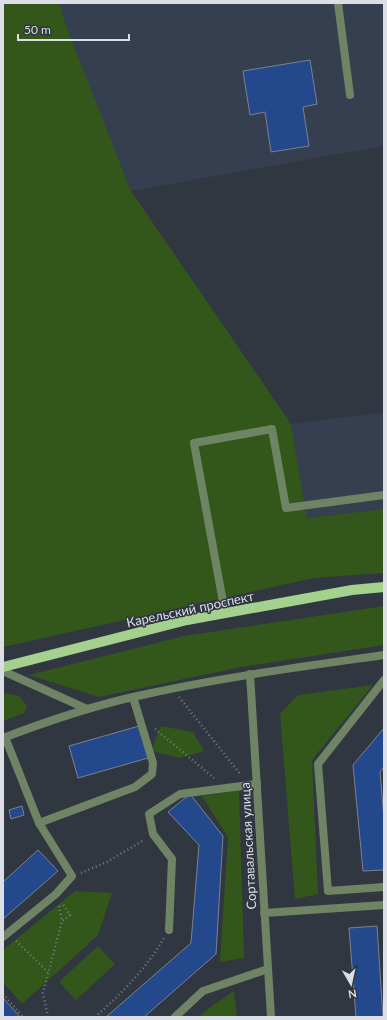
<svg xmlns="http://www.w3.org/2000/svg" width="387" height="1020" viewBox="0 0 387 1020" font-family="Lato,sans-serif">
<rect width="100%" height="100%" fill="#313741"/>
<g fill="#363f4f">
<polygon points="59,3 384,3 384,146 131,191 68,31"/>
<polygon points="384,412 384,509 307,518 291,424"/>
</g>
<g fill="#33561b">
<polygon points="3,3 59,3 68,31 131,191 291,424 307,518 384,509 384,573 314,578 3,647"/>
<polygon points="384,606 384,645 241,667 99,697 29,675 184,636"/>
<polygon points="373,685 312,760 318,894 295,899 280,714 298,695"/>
<polygon points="3,693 19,696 27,706 24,713 3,721"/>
<polygon points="161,726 193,732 204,751 180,758 151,751"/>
<polygon points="239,790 244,958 220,962 228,837 202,796"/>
<polygon points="75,891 112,893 98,935 22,1004 3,982 3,950"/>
<polygon points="98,946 115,964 76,1000 59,982"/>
<polygon points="234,991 237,1017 199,1017 210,1007"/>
</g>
<g fill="#24488c" stroke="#7b828e">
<polygon points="310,60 317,104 303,107 309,146 271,152 265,112 250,115 243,71"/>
<polygon points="139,726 148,758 78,778 69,746"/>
<polygon points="384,728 384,767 380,772 384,818 384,870 363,871 353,765"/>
<polygon points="190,794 223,836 216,954 144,1017 106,1017 191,943 199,845 168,812"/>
<polygon points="22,806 24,815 11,819 9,810"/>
<polygon points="38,850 58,871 3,919 3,882"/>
<polygon points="377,926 383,1017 356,1017 349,928"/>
<polygon points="3,998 20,1017 3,1017"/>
</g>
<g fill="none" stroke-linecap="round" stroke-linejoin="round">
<g stroke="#767b84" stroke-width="2.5" stroke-dasharray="1 3" stroke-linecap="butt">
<polyline points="179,697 241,775"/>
<polyline points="155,729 214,778"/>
<polyline points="81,873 107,862 144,840"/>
<polyline points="59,906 62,921"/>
<polyline points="16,941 48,972"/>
<polyline points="3,994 23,1017"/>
<polyline points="48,1017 43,993 62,921 70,915 62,903"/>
<path d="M95,1017C121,994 146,969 164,938"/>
</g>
<g stroke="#6f8464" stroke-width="8">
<polyline points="338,3 350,95"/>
<polyline points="225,613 194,443 272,429 286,508 384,495"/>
<polyline points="384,680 318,764 328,891 384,887"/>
<polyline points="5,737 39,823 135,787 152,774 153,763 133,697"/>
<polyline points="264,913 384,905"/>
<polyline points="169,930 172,859 153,834 149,814 180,794 257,784"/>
<polyline points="3,937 56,894 72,876 39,823"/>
<polyline points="175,1017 203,991 268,969"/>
</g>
<g stroke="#6f8464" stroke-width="8">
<polyline points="3,671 87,709"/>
<polyline points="250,674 271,1017"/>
<path d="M3,738C45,722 89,707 133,697C216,678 300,667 384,655"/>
</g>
<polyline stroke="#a5d18e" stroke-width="10" points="3,667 187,620 352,590 384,587"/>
</g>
<g text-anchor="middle" stroke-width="3" stroke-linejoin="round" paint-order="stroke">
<g font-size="13" fill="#dbdfe5" stroke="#313741">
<text transform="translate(190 609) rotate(-12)" y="5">Карельский проспект</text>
<text transform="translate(248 846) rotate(-93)" y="5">Сортавальская улица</text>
</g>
</g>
<rect width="387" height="1020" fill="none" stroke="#dbdfe5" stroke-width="8"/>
<g transform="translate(351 984) rotate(171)" stroke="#313741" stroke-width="3" paint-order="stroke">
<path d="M0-3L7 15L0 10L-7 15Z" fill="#dbdfe5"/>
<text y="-6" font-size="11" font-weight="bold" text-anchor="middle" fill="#dbdfe5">N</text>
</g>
<path d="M18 34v6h111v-6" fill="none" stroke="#dbdfe5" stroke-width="2"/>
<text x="24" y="34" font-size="12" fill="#dbdfe5" stroke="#313741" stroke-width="3" paint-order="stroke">50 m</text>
</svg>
